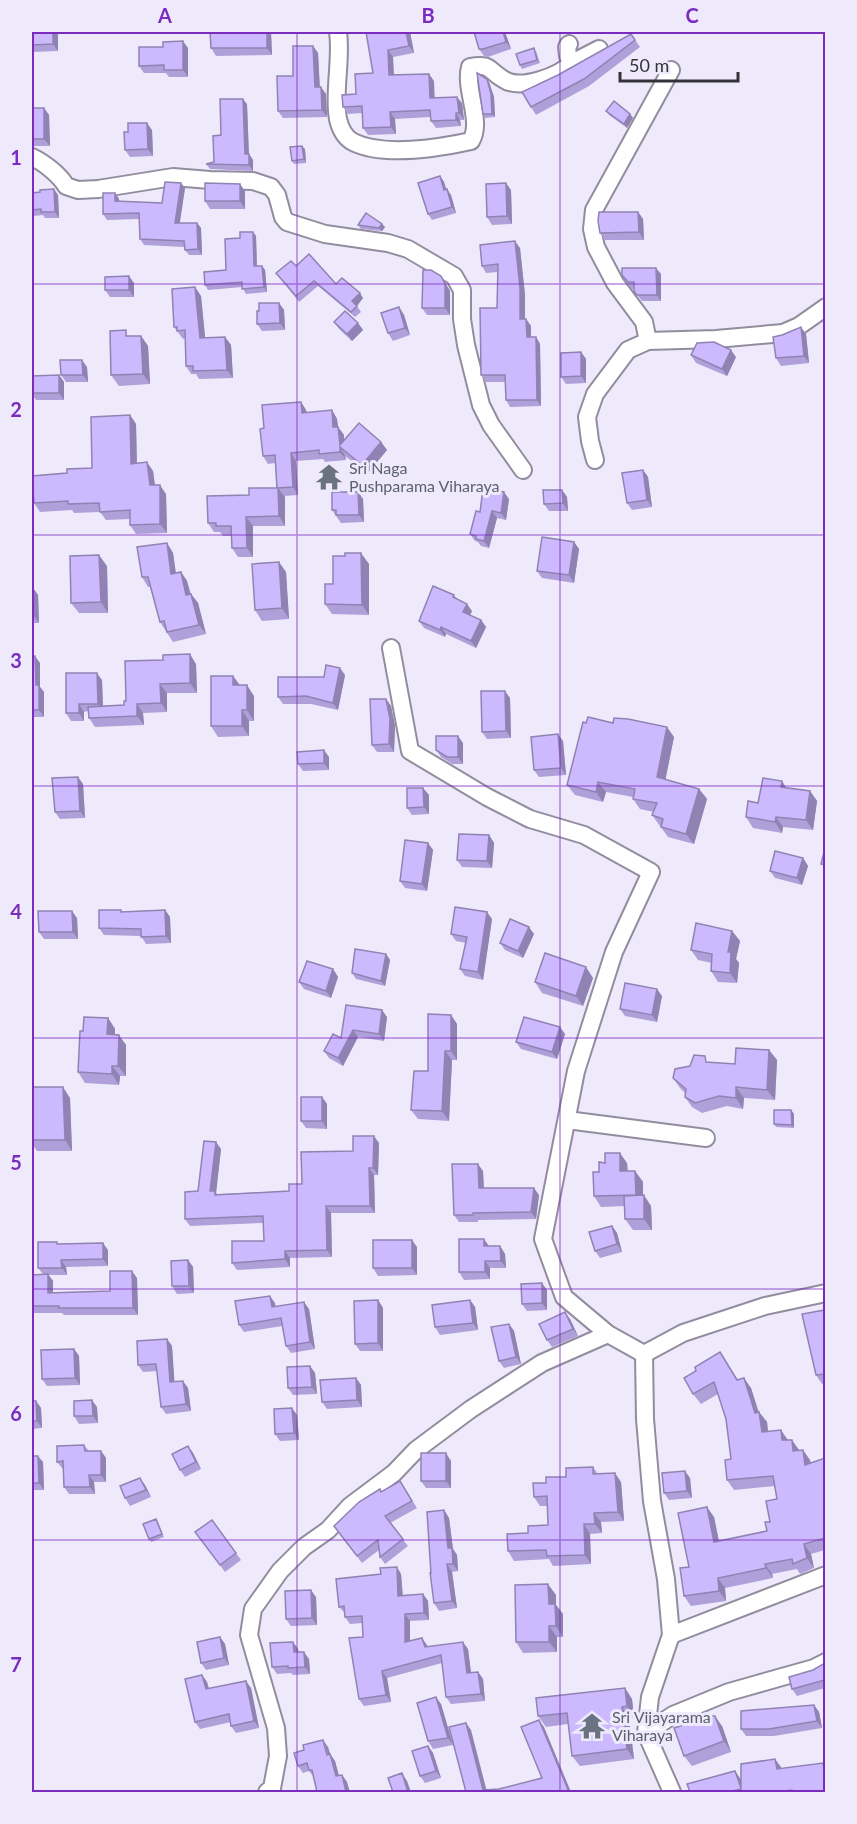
<svg xmlns="http://www.w3.org/2000/svg" width="857" height="1824" viewBox="0 0 857 1824" font-family="Lato,sans-serif">
<rect width="100%" height="100%" fill="#eeeafc"/>
<g fill="none" stroke-linecap="round" stroke-linejoin="round">
<g stroke="#928d9e" stroke-width="20">
<g id="minor">
<path d="M338,32C342,59 333,93 338,119C340,128 344,137 353,142C383,157 439,148 471,141C483,121 464,89 470,67C491,63 488,70 503,79C520,91 559,76 572,63L568,56L567,47L569,44"/>
<polyline points="572,63 599,49"/>
<path d="M32,157C43,162 60,175 66,186L78,190L98,189L173,177L210,180L253,181L271,187L277,195L283,217L287,222L325,234L388,243L408,249L454,276L462,290V319L466,345L481,405L491,425L523,470"/>
<polyline points="648,341 644,322 615,283 596,247 592,229 594,210 671,70"/>
<polyline points="595,460 590,441 587,417 595,394 628,350 648,341 716,339 783,333 799,326 826,307"/>
<polyline points="391,648 410,751 487,797 530,819 584,835 651,872 614,952 576,1071 543,1239 564,1297 608,1334 644,1354"/>
<polyline points="567,1120 706,1138"/>
<polyline points="671,1635 826,1575"/>
<polyline points="646,1733 673,1715 729,1692 814,1668 826,1662"/>
<polyline points="267,1792 272,1788 278,1756 276,1728 249,1635 253,1609 280,1571 304,1547 328,1530 350,1506 394,1473 416,1450 471,1409 542,1363 608,1334"/>
<polyline points="672,1792 646,1733 650,1697 671,1635 666,1579 652,1501 645,1419 644,1354 683,1333 765,1306 826,1293"/>
</g>
</g>
<use href="#minor" stroke="#fff" stroke-width="16"/>
</g>
<g fill="#b0a0da">
<polygon points="32,32 58,34 58,51 32,52"/>
<polygon points="210,32 271,32 272,55 216,56 211,48"/>
<polygon points="366,32 410,32 414,53 393,57 394,75 434,81 434,98 462,103 464,120 460,120 461,126 436,128 431,121 431,117 395,119 396,134 368,135 363,128 362,113 348,114 343,107 356,94 373,73"/>
<polygon points="474,32 505,32 511,49 488,57 484,56 479,49"/>
<polygon points="631,34 640,47 589,86 536,115 531,107 558,75"/>
<polygon points="313,46 318,53 320,87 326,94 327,117 283,118 278,111 293,76"/>
<polygon points="188,48 188,77 169,77 166,73 144,73 139,66"/>
<polygon points="536,51 540,63 522,69 520,65"/>
<polygon points="489,82 494,97 495,117 485,118 483,114"/>
<polygon points="247,104 249,154 253,160 253,171 210,169 206,164 214,162 221,135"/>
<polygon points="32,108 44,108 49,115 50,146 32,146"/>
<polygon points="606,111 630,114 633,118 627,128 609,115"/>
<polygon points="152,130 153,156 130,157 125,150 128,132"/>
<polygon points="305,149 306,163 294,164 292,161"/>
<polygon points="440,176 444,182 446,189 451,195 456,213 432,220 428,214"/>
<polygon points="185,188 179,223 197,223 201,228 202,255 189,255 185,250 184,247 144,245 140,239 139,219 107,220 103,214 115,193 119,199 119,201 162,203"/>
<polygon points="511,190 512,224 492,225 487,217"/>
<polygon points="245,191 245,209 210,209 205,201"/>
<polygon points="32,193 58,195 59,218 45,218 43,215 34,216 32,212"/>
<polygon points="638,212 643,219 644,240 605,240 600,233"/>
<polygon points="382,224 385,227 382,231 361,229 358,225"/>
<polygon points="253,232 256,236 257,266 262,266 265,270 267,292 246,294 242,287 208,290 205,285 226,270 240,238"/>
<polygon points="520,248 525,295 525,319 526,319 531,326 531,337 536,337 540,344 541,406 510,407 506,400 505,382 486,382 481,375 497,308 498,272 486,273 482,266"/>
<polygon points="296,266 336,284 363,298 357,306 361,312 355,317 318,286 299,302 276,273"/>
<polygon points="661,274 661,301 642,301 634,291 634,289 632,289 622,275"/>
<polygon points="441,276 450,291 450,315 427,315 422,308"/>
<polygon points="134,283 134,297 110,297 105,290"/>
<polygon points="195,287 201,296 205,338 225,337 231,345 233,378 199,379 196,374 191,374 186,366 185,338 183,339 174,327"/>
<polygon points="279,303 284,310 285,330 262,331 257,324 259,311"/>
<polygon points="399,307 404,315 410,335 393,341 388,333"/>
<polygon points="334,322 358,323 363,330 352,341 339,329"/>
<polygon points="806,334 809,363 781,366 776,358 782,335"/>
<polygon points="141,336 148,346 150,384 119,386 111,375"/>
<polygon points="581,352 586,359 586,383 566,384 561,377"/>
<polygon points="691,355 736,357 727,376 696,363"/>
<polygon points="87,367 88,382 66,382 61,375"/>
<polygon points="59,375 64,382 64,400 36,400 32,394 32,376"/>
<polygon points="301,402 306,410 307,413 332,410 337,419 338,427 344,435 344,440 381,442 387,450 368,473 345,456 346,460 325,462 323,459 296,461 298,495 284,496 285,497 285,526 253,526 253,557 238,557 232,548 231,536 223,536 220,532 214,532 208,523 249,495 277,488 275,463 268,464 263,456 264,428"/>
<polygon points="130,415 136,424 137,463 153,471 155,485 166,494 167,533 136,534 130,525 130,519 106,520 100,512 74,513 72,510 40,512 34,503 67,473 92,468"/>
<polygon points="643,470 648,477 652,507 632,510 627,503"/>
<polygon points="562,490 567,497 568,511 549,511 544,504"/>
<polygon points="358,492 363,499 364,522 341,523 332,510"/>
<polygon points="509,499 506,520 497,518 489,548 481,546 478,542 475,541 470,534 480,512"/>
<polygon points="574,542 579,549 574,583 542,578 537,571"/>
<polygon points="167,543 173,553 176,573 181,572 187,581 191,594 198,603 206,634 173,642 160,622 150,587 148,587 142,577"/>
<polygon points="345,556 369,564 369,615 332,614 325,604"/>
<polygon points="107,566 108,613 79,613 71,603"/>
<polygon points="286,572 289,619 262,621 255,610"/>
<polygon points="32,588 33,588 38,595 39,623 32,623"/>
<polygon points="454,595 457,599 472,611 470,615 481,620 486,627 476,648 446,634 445,637 424,628 419,621"/>
<polygon points="32,656 40,663 40,687 44,692 44,717 32,717"/>
<polygon points="196,664 197,693 167,693 167,712 143,713 144,725 95,727 89,718 88,711 84,712 84,721 71,721 66,713 102,680 103,706 124,705 126,701"/>
<polygon points="345,675 338,710 311,704 283,704 278,697 324,677"/>
<polygon points="233,676 240,685 254,696 254,721 249,721 249,736 218,737 211,726"/>
<polygon points="510,698 511,738 487,739 482,732"/>
<polygon points="386,699 391,706 395,726 394,752 377,752 372,745"/>
<polygon points="586,723 613,723 674,737 665,779 699,789 707,799 694,844 668,837 652,815 654,812 640,809 633,799 633,797 606,792 603,802 575,795 567,785"/>
<polygon points="563,741 566,775 539,777 534,770"/>
<polygon points="463,743 463,764 452,764 441,757 436,750"/>
<polygon points="329,757 329,770 303,771 298,764"/>
<polygon points="83,784 85,818 60,819 55,812"/>
<polygon points="423,788 429,795 429,814 412,815 407,808"/>
<polygon points="786,788 810,791 817,801 813,830 783,827 782,833 753,828 746,817 758,803"/>
<polygon points="489,835 494,843 492,868 462,867 457,860"/>
<polygon points="428,843 433,850 427,891 405,888 400,881"/>
<polygon points="803,858 808,866 802,885 775,878 770,871"/>
<polygon points="165,910 170,917 171,943 146,944 141,936 104,935 99,928"/>
<polygon points="77,918 78,939 44,939 39,932"/>
<polygon points="492,919 483,980 465,976 460,969 466,943 456,941 451,934"/>
<polygon points="732,931 740,941 736,959 739,963 737,983 718,982 711,971 712,963 698,960 691,950"/>
<polygon points="534,934 523,958 505,950 500,943"/>
<polygon points="386,954 390,960 385,986 356,979 352,973"/>
<polygon points="333,969 338,977 331,998 304,989 299,982"/>
<polygon points="593,978 583,1006 542,993 535,982"/>
<polygon points="662,996 657,1022 625,1016 620,1009"/>
<polygon points="346,1005 387,1017 384,1041 358,1037 343,1066 329,1058 324,1051 341,1038"/>
<polygon points="451,1015 457,1024 457,1060 452,1060 449,1121 418,1119 411,1110"/>
<polygon points="108,1018 115,1029 115,1034 126,1045 126,1076 120,1076 119,1085 85,1083 78,1072 83,1031"/>
<polygon points="565,1034 557,1059 521,1049 516,1042"/>
<polygon points="769,1050 777,1060 775,1100 744,1098 743,1109 727,1106 702,1113 692,1107 685,1097 685,1093 680,1088 673,1078 710,1062 735,1064"/>
<polygon points="32,1087 70,1098 72,1151 37,1151 32,1144"/>
<polygon points="322,1097 327,1104 327,1129 306,1128 301,1121"/>
<polygon points="791,1110 794,1114 794,1128 776,1127 774,1124"/>
<polygon points="379,1143 378,1175 374,1175 375,1213 331,1213 332,1257 290,1258 290,1267 237,1270 232,1263 264,1241 263,1223 190,1226 185,1219 198,1191 221,1149 216,1193 217,1194 289,1191 353,1151"/>
<polygon points="627,1163 628,1171 635,1171 643,1182 643,1195 651,1206 652,1230 633,1230 625,1219 625,1206 601,1207 594,1196 599,1172"/>
<polygon points="483,1171 484,1188 539,1195 536,1219 478,1220 478,1222 459,1222 454,1215"/>
<polygon points="612,1226 617,1233 622,1252 600,1258 595,1251"/>
<polygon points="57,1242 58,1244 108,1250 108,1266 66,1267 67,1275 48,1275 53,1281 53,1293 110,1291 137,1278 138,1315 64,1315 62,1313 32,1313 32,1275 43,1274 38,1268"/>
<polygon points="489,1246 500,1246 505,1254 506,1268 490,1268 490,1279 464,1280 459,1272"/>
<polygon points="417,1247 417,1275 378,1276 373,1268"/>
<polygon points="188,1260 193,1267 194,1293 177,1294 172,1286"/>
<polygon points="547,1290 547,1310 527,1311 522,1304"/>
<polygon points="378,1300 383,1308 383,1351 360,1351 355,1344"/>
<polygon points="470,1300 475,1307 478,1330 440,1335 435,1327"/>
<polygon points="275,1303 275,1306 309,1309 315,1349 291,1353 286,1346 282,1326 244,1332 239,1325"/>
<polygon points="825,1311 825,1383 822,1384 816,1375"/>
<polygon points="570,1319 578,1336 552,1347 547,1340"/>
<polygon points="509,1324 514,1331 521,1364 504,1368 499,1361"/>
<polygon points="167,1339 172,1346 174,1382 188,1388 191,1411 166,1414 161,1407 157,1371 143,1372 138,1365"/>
<polygon points="74,1349 79,1356 80,1385 47,1386 42,1379"/>
<polygon points="720,1352 738,1380 751,1388 759,1412 767,1422 768,1432 781,1430 788,1440 810,1460 811,1463 825,1458 825,1550 811,1554 814,1568 800,1574 797,1569 772,1574 773,1578 725,1588 726,1601 691,1606 684,1596 689,1567 714,1517 719,1541 767,1531 777,1499 775,1486 734,1490 727,1480 731,1459 726,1419 718,1394 701,1404 693,1394"/>
<polygon points="310,1366 315,1373 317,1394 293,1395 288,1388"/>
<polygon points="356,1378 361,1385 362,1407 327,1409 322,1402"/>
<polygon points="32,1401 36,1401 41,1408 42,1428 32,1429"/>
<polygon points="97,1407 98,1423 79,1424 74,1416"/>
<polygon points="297,1415 299,1440 280,1441 275,1434"/>
<polygon points="84,1445 89,1451 101,1451 106,1458 106,1482 94,1482 95,1494 69,1494 64,1487 63,1469 57,1462"/>
<polygon points="188,1446 193,1453 201,1469 185,1477 180,1470"/>
<polygon points="32,1456 43,1462 44,1490 32,1490"/>
<polygon points="451,1461 451,1488 426,1488 421,1481"/>
<polygon points="593,1467 598,1474 621,1482 624,1521 601,1522 602,1533 590,1534 591,1564 553,1566 549,1559 514,1561 508,1551 528,1533 548,1525 547,1506 540,1506 534,1497 546,1483"/>
<polygon points="690,1478 692,1498 669,1500 664,1493"/>
<polygon points="400,1481 417,1508 390,1523 408,1546 385,1564 380,1557 379,1550 362,1563 334,1526 381,1492"/>
<polygon points="145,1485 151,1497 130,1506 125,1498"/>
<polygon points="444,1510 449,1518 453,1549 457,1555 458,1571 452,1572 457,1608 439,1611 434,1603 431,1574"/>
<polygon points="212,1520 241,1560 225,1572 195,1532"/>
<polygon points="158,1522 164,1537 151,1542 149,1539"/>
<polygon points="401,1574 403,1595 423,1594 428,1601 429,1620 410,1621 410,1641 427,1645 428,1647 468,1649 471,1673 478,1672 483,1679 485,1701 451,1704 446,1697 442,1663 387,1678 391,1702 364,1706 359,1699 363,1637 362,1623 350,1624 345,1617 345,1613 339,1607"/>
<polygon points="556,1595 556,1605 563,1614 563,1637 557,1637 557,1652 523,1653 516,1642"/>
<polygon points="316,1597 317,1625 291,1626 286,1619"/>
<polygon points="220,1637 225,1644 229,1665 206,1670 201,1663"/>
<polygon points="293,1642 298,1649 299,1652 309,1659 310,1674 293,1675 291,1673 277,1674 272,1667"/>
<polygon points="825,1663 825,1688 797,1696 792,1689 813,1670"/>
<polygon points="202,1675 207,1682 209,1689 251,1688 259,1728 236,1733 231,1726 231,1722 200,1729 195,1722"/>
<polygon points="625,1688 632,1699 634,1717 629,1718 634,1759 580,1766 572,1756 568,1724 546,1727 538,1716"/>
<polygon points="441,1704 453,1745 433,1749 428,1741"/>
<polygon points="814,1705 819,1712 822,1728 774,1736 746,1736 741,1729"/>
<polygon points="722,1726 731,1752 692,1766 684,1756"/>
<polygon points="428,1746 433,1753 441,1778 425,1783 420,1776"/>
<polygon points="328,1747 330,1754 335,1761 339,1776 342,1775 347,1782 313,1776 309,1771 303,1773 298,1766"/>
<polygon points="781,1768 825,1792 690,1792 735,1771 741,1780"/>
</g>
<g fill="#9082b2">
<polygon points="53,32 56,32 58,34 58,51 53,44"/>
<polygon points="267,32 271,32 272,55 267,48"/>
<polygon points="406,32 410,32 414,53 409,46"/>
<polygon points="503,32 505,32 511,49 506,42"/>
<polygon points="183,41 188,48 188,77 183,70"/>
<polygon points="313,46 318,53 320,94 315,87"/>
<polygon points="388,50 393,57 394,82 389,75"/>
<polygon points="429,74 434,81 435,105 430,98"/>
<polygon points="487,79 489,82 494,97 495,117 492,114"/>
<polygon points="321,87 326,94 327,117 322,110"/>
<polygon points="457,97 462,103 464,120 459,113"/>
<polygon points="243,99 247,104 249,160 245,154"/>
<polygon points="44,108 49,115 50,146 44,139"/>
<polygon points="390,112 395,119 396,134 391,127"/>
<polygon points="456,113 460,120 461,126 456,120"/>
<polygon points="630,114 633,118 627,128 624,124"/>
<polygon points="147,123 152,130 153,156 148,149"/>
<polygon points="302,146 305,149 306,163 304,159"/>
<polygon points="249,154 253,160 253,171 249,165"/>
<polygon points="440,176 444,182 448,195 444,190"/>
<polygon points="181,183 185,188 179,229 175,223"/>
<polygon points="506,183 511,190 512,224 507,216"/>
<polygon points="240,184 245,191 245,209 240,201"/>
<polygon points="54,189 58,195 59,218 55,212"/>
<polygon points="447,189 451,195 456,213 452,207"/>
<polygon points="115,193 119,199 120,207 115,201"/>
<polygon points="638,212 643,219 644,240 639,232"/>
<polygon points="197,223 201,228 202,255 198,249"/>
<polygon points="382,224 385,227 382,231 379,228"/>
<polygon points="253,232 256,236 257,271 254,266"/>
<polygon points="515,241 520,248 525,295 525,326 520,319"/>
<polygon points="262,266 265,270 267,292 264,287"/>
<polygon points="656,268 661,274 661,301 657,295"/>
<polygon points="129,276 134,283 134,297 129,290"/>
<polygon points="441,276 450,291 450,315 445,308"/>
<polygon points="195,287 201,296 206,346 200,338"/>
<polygon points="360,293 363,298 356,307 352,301"/>
<polygon points="279,303 284,310 285,330 280,323"/>
<polygon points="399,307 404,315 410,335 405,328"/>
<polygon points="526,319 531,326 531,344 527,337"/>
<polygon points="358,323 363,330 352,341 347,334"/>
<polygon points="801,327 806,334 809,363 804,356"/>
<polygon points="141,336 148,346 150,384 143,374"/>
<polygon points="225,337 231,345 233,378 227,370"/>
<polygon points="536,337 540,344 541,406 537,400"/>
<polygon points="731,350 736,357 727,376 722,369"/>
<polygon points="581,352 586,359 586,383 581,376"/>
<polygon points="82,360 87,367 88,382 83,375"/>
<polygon points="59,375 64,382 64,400 59,393"/>
<polygon points="301,402 306,410 307,422 302,413"/>
<polygon points="332,410 337,419 339,433 338,427 344,435 345,452 340,445 333,427"/>
<polygon points="130,415 136,424 137,473 131,464"/>
<polygon points="381,442 387,450 368,473 362,465"/>
<polygon points="340,447 345,456 346,460 340,452"/>
<polygon points="291,453 296,461 298,495 293,487"/>
<polygon points="147,462 153,471 156,494 150,485"/>
<polygon points="643,470 648,477 652,507 647,500"/>
<polygon points="160,485 166,494 167,533 160,524"/>
<polygon points="278,488 285,497 285,526 279,516"/>
<polygon points="562,490 567,497 568,511 563,503"/>
<polygon points="358,492 363,499 364,522 359,515"/>
<polygon points="504,492 509,499 506,520 501,513"/>
<polygon points="492,511 497,518 489,548 484,541"/>
<polygon points="246,517 253,526 253,557 247,548"/>
<polygon points="574,542 579,549 574,583 569,575"/>
<polygon points="167,543 173,553 177,583 171,574"/>
<polygon points="361,553 369,564 369,615 362,605"/>
<polygon points="99,555 107,566 108,613 101,602"/>
<polygon points="279,562 286,572 289,619 282,608"/>
<polygon points="181,572 187,581 193,605 186,595"/>
<polygon points="33,588 38,595 39,623 34,616"/>
<polygon points="191,594 198,603 206,634 199,625"/>
<polygon points="467,604 472,611 468,619 463,612"/>
<polygon points="481,620 486,627 476,648 471,641"/>
<polygon points="441,627 446,634 445,637 440,630"/>
<polygon points="190,654 196,664 197,693 190,683"/>
<polygon points="35,656 40,663 40,687 44,692 44,717 39,710 36,685"/>
<polygon points="340,668 345,675 338,710 333,703"/>
<polygon points="97,673 102,680 103,711 98,704"/>
<polygon points="233,676 240,686 233,685"/>
<polygon points="160,684 167,693 167,712 161,703"/>
<polygon points="247,685 254,696 254,721 247,710"/>
<polygon points="505,691 510,698 511,738 506,731"/>
<polygon points="386,699 391,706 395,726 394,752 389,744"/>
<polygon points="79,704 84,712 84,721 79,713"/>
<polygon points="137,704 143,713 144,725 137,716"/>
<polygon points="242,710 249,721 249,736 242,726"/>
<polygon points="667,727 674,737 664,787 657,777"/>
<polygon points="558,734 563,741 566,775 561,768"/>
<polygon points="458,736 463,743 463,764 458,757"/>
<polygon points="324,750 329,757 329,770 324,763"/>
<polygon points="78,777 83,784 85,818 80,811"/>
<polygon points="782,781 789,792 781,787"/>
<polygon points="598,782 606,792 603,802 596,792"/>
<polygon points="423,788 429,795 429,814 424,807"/>
<polygon points="699,789 707,799 694,844 686,834"/>
<polygon points="810,791 817,801 813,830 806,820"/>
<polygon points="776,817 783,827 782,833 775,822"/>
<polygon points="489,835 494,843 492,868 487,861"/>
<polygon points="428,843 433,850 427,891 422,884"/>
<polygon points="803,858 808,866 802,885 797,878"/>
<polygon points="165,910 170,917 171,943 166,936"/>
<polygon points="72,911 77,918 78,939 73,932"/>
<polygon points="487,912 492,919 483,980 478,972"/>
<polygon points="529,927 534,934 523,958 518,951"/>
<polygon points="732,931 740,941 736,959 739,963 737,983 730,973 728,952"/>
<polygon points="386,954 390,960 385,986 381,981"/>
<polygon points="586,967 593,978 583,1006 576,996"/>
<polygon points="333,969 338,977 331,998 326,991"/>
<polygon points="657,989 662,996 657,1022 652,1015"/>
<polygon points="382,1010 387,1017 384,1041 379,1034"/>
<polygon points="451,1015 457,1024 457,1060 451,1051"/>
<polygon points="108,1018 115,1029 114,1045 107,1034"/>
<polygon points="560,1027 565,1034 557,1059 552,1052"/>
<polygon points="353,1030 358,1037 343,1066 338,1058"/>
<polygon points="119,1035 126,1045 126,1076 118,1066"/>
<polygon points="769,1050 777,1060 775,1100 767,1090"/>
<polygon points="445,1051 452,1060 449,1121 442,1111"/>
<polygon points="112,1066 120,1076 119,1085 112,1074"/>
<polygon points="63,1087 70,1098 72,1151 65,1140"/>
<polygon points="736,1087 744,1098 743,1109 736,1098"/>
<polygon points="322,1097 327,1104 327,1129 322,1121"/>
<polygon points="791,1110 794,1114 794,1128 792,1125"/>
<polygon points="374,1136 379,1143 378,1175 373,1168"/>
<polygon points="216,1142 221,1149 216,1193 220,1198 210,1191"/>
<polygon points="620,1153 627,1163 628,1181 620,1171"/>
<polygon points="478,1164 483,1171 484,1195 479,1188"/>
<polygon points="369,1168 374,1175 375,1213 370,1206"/>
<polygon points="635,1171 643,1182 643,1205 636,1195"/>
<polygon points="534,1188 539,1195 536,1219 531,1212"/>
<polygon points="644,1195 651,1206 652,1230 644,1219"/>
<polygon points="326,1206 331,1213 332,1257 327,1250"/>
<polygon points="612,1226 617,1233 622,1252 617,1244"/>
<polygon points="484,1239 489,1246 489,1254 484,1246"/>
<polygon points="412,1240 417,1247 417,1275 412,1268"/>
<polygon points="103,1243 108,1250 108,1266 103,1259"/>
<polygon points="500,1246 505,1254 506,1268 501,1261"/>
<polygon points="285,1251 290,1258 290,1267 285,1259"/>
<polygon points="61,1260 66,1267 67,1275 62,1268"/>
<polygon points="188,1260 193,1267 194,1293 189,1286"/>
<polygon points="485,1261 490,1268 490,1279 485,1272"/>
<polygon points="132,1271 137,1278 138,1315 133,1308"/>
<polygon points="48,1274 53,1281 53,1300 48,1293"/>
<polygon points="542,1283 547,1290 547,1310 542,1303"/>
<polygon points="270,1296 275,1303 277,1314 272,1307"/>
<polygon points="378,1300 383,1308 383,1351 378,1343"/>
<polygon points="470,1300 475,1307 478,1330 473,1323"/>
<polygon points="304,1302 309,1309 315,1349 310,1342"/>
<polygon points="565,1312 570,1319 578,1336 573,1329"/>
<polygon points="509,1324 514,1331 521,1364 516,1357"/>
<polygon points="167,1339 172,1346 175,1389 170,1382"/>
<polygon points="74,1349 79,1356 80,1385 75,1378"/>
<polygon points="310,1366 315,1373 317,1394 312,1387"/>
<polygon points="356,1378 361,1385 362,1407 357,1400"/>
<polygon points="744,1378 751,1388 760,1418 759,1412 767,1422 769,1442 762,1432 755,1413"/>
<polygon points="183,1381 188,1388 191,1411 186,1404"/>
<polygon points="92,1400 97,1407 98,1423 93,1416"/>
<polygon points="36,1401 41,1408 42,1428 37,1421"/>
<polygon points="292,1408 297,1415 299,1440 294,1433"/>
<polygon points="781,1430 788,1441 782,1440"/>
<polygon points="792,1440 799,1450 800,1461 793,1451"/>
<polygon points="188,1446 193,1453 201,1469 196,1462"/>
<polygon points="803,1450 810,1460 812,1475 805,1465"/>
<polygon points="101,1451 106,1458 106,1482 101,1475"/>
<polygon points="446,1453 451,1461 451,1488 446,1481"/>
<polygon points="38,1456 43,1462 44,1490 39,1483"/>
<polygon points="685,1471 690,1478 692,1498 687,1491"/>
<polygon points="615,1473 621,1482 624,1521 618,1512"/>
<polygon points="89,1475 94,1482 95,1494 90,1487"/>
<polygon points="140,1478 145,1485 151,1497 146,1490"/>
<polygon points="707,1507 714,1517 721,1552 714,1542"/>
<polygon points="444,1510 449,1518 453,1549 457,1555 458,1571 453,1564 448,1548"/>
<polygon points="594,1513 601,1522 602,1533 595,1524"/>
<polygon points="584,1524 590,1534 591,1564 585,1555"/>
<polygon points="804,1544 811,1554 814,1568 807,1558"/>
<polygon points="447,1564 452,1572 457,1608 452,1601"/>
<polygon points="765,1564 772,1574 773,1578 766,1568"/>
<polygon points="397,1567 401,1574 403,1603 398,1596"/>
<polygon points="718,1578 725,1588 726,1601 719,1591"/>
<polygon points="548,1584 556,1595 556,1605 563,1614 563,1637 556,1626 549,1604"/>
<polygon points="311,1590 316,1597 317,1625 312,1618"/>
<polygon points="423,1594 428,1601 429,1620 424,1613"/>
<polygon points="405,1614 410,1621 410,1649 405,1642"/>
<polygon points="549,1626 557,1637 557,1652 549,1642"/>
<polygon points="220,1637 225,1644 229,1665 224,1658"/>
<polygon points="422,1638 427,1645 430,1654 425,1647"/>
<polygon points="293,1642 298,1649 299,1660 294,1652"/>
<polygon points="463,1642 468,1649 472,1680 467,1673"/>
<polygon points="304,1652 309,1659 310,1674 305,1667"/>
<polygon points="382,1671 387,1678 391,1702 386,1695"/>
<polygon points="478,1672 483,1679 485,1701 481,1694"/>
<polygon points="202,1675 207,1682 211,1697 206,1689"/>
<polygon points="246,1681 251,1688 259,1728 254,1721"/>
<polygon points="625,1688 632,1699 634,1717 627,1706"/>
<polygon points="436,1697 441,1704 453,1745 448,1738"/>
<polygon points="814,1705 819,1712 822,1728 817,1721"/>
<polygon points="622,1707 629,1718 634,1759 627,1749"/>
<polygon points="715,1716 722,1726 731,1752 724,1741"/>
<polygon points="539,1720 544,1727 571,1792 569,1792"/>
<polygon points="466,1723 471,1730 487,1792 483,1790"/>
<polygon points="323,1740 328,1747 330,1754 335,1761 341,1784 336,1776"/>
<polygon points="428,1746 433,1753 441,1778 436,1771"/>
<polygon points="775,1759 781,1767 783,1777 777,1769"/>
<polygon points="735,1771 741,1780 741,1788"/>
<polygon points="402,1773 407,1781 411,1792 408,1792"/>
<polygon points="342,1775 347,1782 350,1792 346,1792"/>
</g>
<g fill="#cdbafe" stroke="#9082b2" stroke-width="1.5">
<polygon points="32,32 53,32 53,44 32,45"/>
<polygon points="210,32 267,32 267,48 211,48"/>
<polygon points="366,32 406,32 409,46 388,50 389,75 429,74 430,98 457,97 459,113 456,113 456,120 431,121 430,110 390,112 391,127 363,128 362,106 343,107 342,95 356,94 355,74 373,73"/>
<polygon points="474,32 503,32 506,42 483,49 479,49"/>
<polygon points="631,34 635,40 584,79 531,107 522,92 558,75"/>
<polygon points="183,41 183,70 164,70 164,65 139,66 139,47 163,47 163,42"/>
<polygon points="293,46 313,46 315,87 321,87 322,110 278,111 277,76 293,76"/>
<polygon points="534,48 537,60 520,65 516,54"/>
<polygon points="477,73 487,79 491,94 492,114 483,114"/>
<polygon points="220,99 243,99 245,154 249,154 249,165 206,164 214,162 213,136 221,135"/>
<polygon points="614,101 630,114 624,124 606,111"/>
<rect x="32" y="108" width="12" height="31"/>
<polygon points="128,123 147,123 148,149 125,150 124,132 128,132"/>
<polygon points="302,146 304,159 292,161 290,147"/>
<polygon points="440,176 444,190 447,189 452,207 428,214 418,183"/>
<polygon points="165,182 181,183 175,223 197,223 198,249 185,250 184,241 140,239 139,213 103,214 103,193 115,193 115,201 162,203"/>
<polygon points="205,183 240,184 240,201 205,201"/>
<polygon points="506,183 507,216 487,217 486,184"/>
<polygon points="54,189 55,212 41,212 41,209 32,210 32,193 40,192 40,190"/>
<polygon points="599,212 638,212 639,232 600,233 598,221"/>
<polygon points="366,213 382,224 379,228 358,225"/>
<polygon points="240,232 253,232 254,266 262,266 264,287 242,289 242,282 205,285 204,272 226,270 225,239 240,238"/>
<polygon points="515,241 520,288 520,319 526,319 527,337 536,337 537,400 506,400 505,375 481,375 481,372 480,308 497,308 498,264 482,266 480,245"/>
<polygon points="309,254 336,284 342,278 360,293 352,301 357,306 351,312 314,281 296,296 276,273 291,261 296,266"/>
<polygon points="622,268 656,268 657,295 637,295 634,291 634,282 628,282 622,275"/>
<polygon points="423,270 431,270 441,276 445,284 445,308 422,308"/>
<polygon points="129,276 129,290 105,290 105,277"/>
<polygon points="195,287 200,338 225,337 227,370 193,371 193,366 186,366 185,330 177,331 177,327 174,327 172,289"/>
<polygon points="259,303 279,303 280,323 257,324 257,311 259,311"/>
<polygon points="399,307 405,328 388,333 381,313"/>
<polygon points="345,311 358,323 347,334 334,322"/>
<polygon points="801,327 804,356 776,358 773,337 782,335"/>
<polygon points="126,330 126,336 141,336 143,374 111,375 110,331"/>
<polygon points="714,342 731,350 722,369 691,355 697,343"/>
<polygon points="581,352 581,376 561,377 561,353"/>
<polygon points="60,360 82,360 83,375 61,375"/>
<polygon points="59,375 59,393 32,393 32,376"/>
<polygon points="301,402 302,413 332,410 333,427 338,427 340,445 359,423 381,442 362,465 340,447 340,452 319,454 319,450 291,453 293,487 277,488 275,455 263,456 260,429 264,428 262,405"/>
<polygon points="130,415 131,464 147,462 150,485 160,485 160,524 130,525 130,510 100,512 99,503 68,504 68,501 34,503 32,476 67,473 67,469 92,468 91,417"/>
<polygon points="643,470 647,500 627,503 622,473"/>
<polygon points="249,488 278,488 279,516 246,517 247,548 232,548 231,526 216,526 216,523 208,523 207,496 249,495"/>
<polygon points="483,489 504,492 501,513 492,511 484,541 476,539 476,536 470,534 476,511 480,512"/>
<polygon points="543,490 562,490 563,503 544,504"/>
<polygon points="332,492 358,492 359,515 336,515 336,510 332,510"/>
<polygon points="542,537 574,542 569,575 537,571"/>
<polygon points="167,543 171,574 181,572 186,595 191,594 199,625 167,632 164,621 160,622 148,577 142,577 137,547"/>
<polygon points="345,553 361,553 362,605 325,604 325,584 333,584 333,556 345,556"/>
<polygon points="99,555 101,602 71,603 70,556"/>
<polygon points="279,562 282,608 255,610 252,564"/>
<polygon points="433,586 454,595 453,597 467,604 463,612 481,620 471,641 441,627 440,630 419,621"/>
<polygon points="32,588 33,588 34,616 32,616"/>
<polygon points="190,654 190,683 160,684 161,703 137,704 137,716 89,718 88,707 124,705 124,701 126,701 125,661 163,660 163,655"/>
<polygon points="32,656 35,656 36,685 39,685 39,710 32,710"/>
<polygon points="326,665 340,668 333,703 306,696 278,697 278,677 324,677"/>
<polygon points="66,673 97,673 98,704 79,704 79,713 66,713"/>
<polygon points="211,676 233,676 233,685 247,685 247,710 242,710 242,726 211,726"/>
<polygon points="481,691 505,691 506,731 482,732"/>
<polygon points="370,699 386,699 390,719 389,744 372,745"/>
<polygon points="588,717 613,723 614,718 628,719 667,727 657,777 699,789 686,834 661,827 663,819 652,815 657,803 633,799 635,789 598,782 596,792 567,785 583,722 586,723"/>
<polygon points="558,734 561,768 534,770 531,737"/>
<polygon points="436,736 458,736 458,757 447,757 436,750"/>
<polygon points="324,750 324,763 298,764 297,752"/>
<polygon points="78,777 80,811 55,812 52,778"/>
<polygon points="763,778 782,781 781,787 810,791 806,820 776,817 775,822 746,817 748,801 758,803"/>
<polygon points="407,788 423,788 424,807 407,808"/>
<polygon points="459,834 489,835 487,861 457,860"/>
<polygon points="405,840 428,843 422,884 400,881"/>
<polygon points="825,848 825,865 821,864"/>
<polygon points="775,851 803,858 797,878 770,871"/>
<polygon points="455,907 487,912 478,972 460,969 467,937 451,934"/>
<polygon points="99,910 121,910 121,912 165,910 166,936 141,937 141,929 99,928"/>
<polygon points="38,911 72,911 73,932 39,932"/>
<polygon points="510,919 529,927 518,951 500,943"/>
<polygon points="696,923 732,931 728,952 731,952 730,973 711,971 712,954 691,950"/>
<polygon points="355,949 386,954 381,981 352,973"/>
<polygon points="545,953 586,967 576,996 535,982"/>
<polygon points="307,961 333,969 326,991 299,982"/>
<polygon points="625,983 657,989 652,1015 620,1009"/>
<polygon points="346,1005 382,1010 379,1034 353,1030 338,1058 324,1051 333,1034 341,1038"/>
<polygon points="428,1014 451,1015 451,1051 445,1051 442,1111 411,1110 414,1071 428,1071"/>
<polygon points="84,1017 108,1018 107,1034 119,1035 118,1066 112,1066 112,1074 78,1072 80,1031 83,1031"/>
<polygon points="524,1017 560,1027 552,1052 516,1042"/>
<polygon points="736,1048 769,1050 767,1090 736,1087 736,1098 719,1096 695,1103 685,1097 686,1089 673,1078 675,1069 690,1066 694,1055 705,1056 706,1062 735,1064"/>
<polygon points="32,1087 63,1087 65,1140 32,1140"/>
<rect x="301" y="1097" width="21" height="24"/>
<polygon points="774,1110 791,1110 792,1125 774,1124"/>
<polygon points="353,1136 374,1136 373,1168 369,1168 370,1206 326,1206 327,1250 285,1251 285,1259 232,1263 232,1241 264,1241 263,1216 185,1219 185,1192 198,1191 204,1141 216,1142 210,1191 215,1191 215,1195 289,1191 289,1184 302,1184 301,1152 353,1151"/>
<polygon points="605,1153 620,1153 620,1171 635,1171 636,1195 594,1196 593,1172 599,1172 599,1162 605,1163"/>
<polygon points="452,1164 478,1164 479,1188 534,1188 531,1212 473,1213 473,1215 454,1215"/>
<polygon points="644,1195 644,1219 625,1219 624,1196"/>
<polygon points="612,1226 617,1244 595,1251 589,1232"/>
<polygon points="459,1239 484,1239 484,1246 500,1246 501,1261 485,1261 485,1272 459,1272"/>
<rect x="373" y="1240" width="39" height="28"/>
<polygon points="38,1242 57,1242 57,1244 103,1243 103,1259 61,1260 62,1268 38,1268"/>
<polygon points="188,1260 189,1286 172,1286 171,1261"/>
<polygon points="110,1271 132,1271 133,1308 59,1308 59,1306 32,1306 32,1275 48,1274 48,1293 110,1291"/>
<polygon points="542,1283 542,1303 522,1304 521,1284"/>
<polygon points="270,1296 272,1307 304,1302 310,1342 286,1346 281,1318 239,1325 235,1301"/>
<polygon points="378,1300 378,1343 355,1344 354,1301"/>
<polygon points="470,1300 473,1323 435,1327 432,1305"/>
<polygon points="825,1310 825,1374 816,1375 802,1314"/>
<polygon points="565,1312 573,1329 547,1340 539,1324"/>
<polygon points="509,1324 516,1357 499,1361 491,1327"/>
<polygon points="167,1339 170,1382 183,1381 186,1404 161,1407 156,1364 138,1365 137,1341"/>
<polygon points="74,1349 75,1378 42,1379 41,1350"/>
<polygon points="720,1352 737,1380 744,1378 755,1413 759,1412 762,1432 781,1430 782,1440 792,1440 793,1451 803,1450 805,1465 825,1458 825,1538 804,1544 807,1558 793,1564 792,1559 765,1564 766,1568 718,1578 719,1591 684,1596 680,1568 689,1567 678,1513 707,1507 714,1542 767,1531 765,1522 770,1522 766,1501 777,1499 773,1476 727,1480 725,1460 731,1459 726,1419 714,1382 693,1394 684,1378 696,1371 695,1367"/>
<polygon points="310,1366 312,1387 288,1388 287,1367"/>
<polygon points="356,1378 357,1400 322,1402 320,1380"/>
<polygon points="92,1400 93,1416 74,1416 74,1401"/>
<polygon points="32,1401 36,1401 37,1421 32,1421"/>
<polygon points="292,1408 294,1433 275,1434 274,1409"/>
<polygon points="84,1445 85,1451 101,1451 101,1475 89,1475 90,1487 64,1487 63,1461 57,1462 57,1446"/>
<polygon points="188,1446 196,1462 180,1470 172,1454"/>
<rect x="421" y="1453" width="25" height="28"/>
<polygon points="32,1456 38,1456 39,1483 32,1483"/>
<polygon points="593,1467 593,1474 615,1473 618,1512 594,1513 595,1524 584,1524 585,1555 547,1556 546,1550 508,1551 507,1534 528,1533 528,1526 548,1525 547,1496 534,1497 533,1483 546,1483 546,1477 566,1477 566,1468"/>
<polygon points="685,1471 687,1491 664,1493 662,1473"/>
<polygon points="140,1478 146,1490 125,1498 120,1486"/>
<polygon points="400,1481 412,1501 385,1516 403,1539 380,1557 378,1540 357,1556 334,1526 359,1502 380,1489 381,1492"/>
<polygon points="444,1510 448,1548 452,1548 453,1564 447,1564 452,1601 434,1603 430,1572 431,1574 427,1512"/>
<polygon points="156,1519 162,1534 149,1539 143,1524"/>
<polygon points="212,1520 236,1553 220,1565 195,1532"/>
<polygon points="397,1567 398,1596 423,1594 424,1613 405,1614 405,1642 422,1638 425,1647 463,1642 467,1673 478,1672 481,1694 446,1697 441,1655 382,1671 386,1695 359,1699 349,1638 363,1637 362,1616 345,1617 344,1606 339,1607 336,1579 381,1574 380,1568"/>
<polygon points="548,1584 549,1604 555,1604 556,1626 549,1626 549,1642 516,1642 515,1585"/>
<polygon points="311,1590 312,1618 286,1619 285,1591"/>
<polygon points="220,1637 224,1658 201,1663 197,1642"/>
<polygon points="293,1642 294,1652 304,1652 305,1667 288,1668 288,1666 272,1667 270,1643"/>
<polygon points="825,1663 825,1680 792,1689 789,1677 813,1670"/>
<polygon points="202,1675 206,1689 246,1681 254,1721 231,1726 229,1714 195,1722 185,1679"/>
<polygon points="625,1688 627,1706 622,1707 627,1749 572,1756 567,1713 538,1716 536,1698"/>
<polygon points="436,1697 448,1738 428,1741 417,1703"/>
<polygon points="814,1705 817,1721 769,1729 741,1729 741,1711"/>
<polygon points="710,1716 715,1716 724,1741 684,1756 674,1728"/>
<polygon points="539,1720 569,1792 466,1792 449,1727 466,1723 483,1790 499,1789 542,1778 521,1727"/>
<polygon points="323,1740 327,1755 330,1754 336,1776 342,1775 346,1792 317,1792 312,1770 309,1770 307,1763 298,1766 294,1753 304,1750 303,1745"/>
<polygon points="428,1746 436,1771 420,1776 412,1751"/>
<polygon points="775,1759 777,1769 823,1763 825,1775 825,1792 792,1792 792,1790 774,1792 741,1792 741,1789 728,1792 690,1792 687,1784 735,1771 741,1788 741,1764"/>
<polygon points="402,1773 408,1792 393,1792 388,1778"/>
</g>
<path fill="none" stroke="#7b2cbf" stroke-width="1.5" stroke-opacity="0.55" d="M297,32V1792M560,32V1792M32,284H826M32,535H826M32,786H826M32,1038H826M32,1289H826M32,1540H826"/>
<defs>
<g id="temple-bare" transform="scale(2.07)"><path d="M0-6L5-2H3V0L6.5 2.5H4V6H1.5V3h-3V6H-4V2.5H-6.5L-3 0V-2H-5Z" fill="#6b7280" stroke="#eeeafc" stroke-width="2.5" paint-order="stroke"/></g>
</defs>
<g fill-rule="evenodd">
<use href="#temple-bare" x="329" y="477"/>
<use href="#temple-bare" x="592" y="1726"/>
</g>
<g text-anchor="middle" stroke-width="6" stroke-linejoin="round" paint-order="stroke">
<g font-size="16" fill="#5b616d" stroke="#eeeafc" text-anchor="start">
<text x="349" y="474">Sri Naga<tspan x="349" dy="18">Pushparama Viharaya</tspan></text>
<text x="612" y="1723">Sri Vijayarama<tspan x="612" dy="18">Viharaya</tspan></text>
</g>
</g>
<rect width="857" height="1824" fill="none" stroke="#eeeafc" stroke-width="66"/>
<path d="M620 72v9h118v-9" fill="none" stroke="#343239" stroke-width="3"/>
<text x="629" y="72" font-size="18" fill="#343239" stroke="#eeeafc" stroke-width="4.5" paint-order="stroke">50 m</text>
<rect x="33" y="33" width="791" height="1758" fill="none" stroke="#7b2cbf" stroke-width="2"/>
<g font-size="20" text-anchor="middle" font-weight="bold" fill="#7b2cbf">
<text x="165" y="23">A</text>
<text x="428" y="23">B</text>
<text x="692" y="23">C</text>
<text x="16" y="165">1</text>
<text x="16" y="417">2</text>
<text x="16" y="668">3</text>
<text x="16" y="919">4</text>
<text x="16" y="1170">5</text>
<text x="16" y="1421">6</text>
<text x="16" y="1672">7</text>
</g>
</svg>
